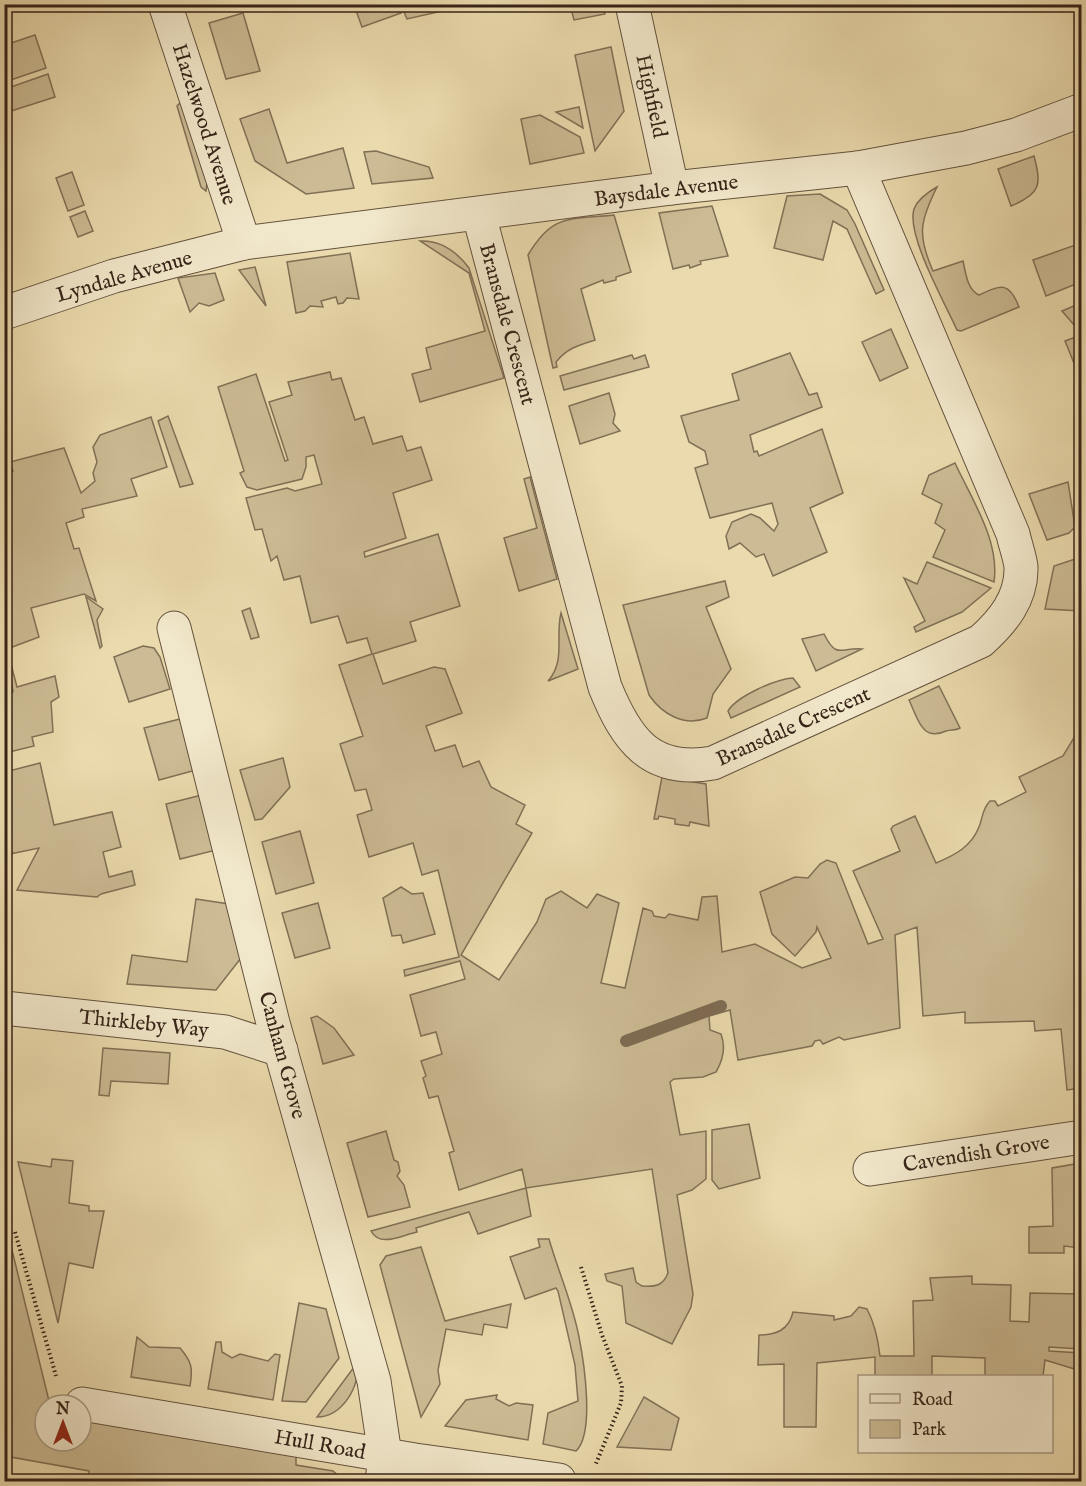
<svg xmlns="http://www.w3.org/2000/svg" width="1086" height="1486" viewBox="0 0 1086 1486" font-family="'IM FELL English',serif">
<rect width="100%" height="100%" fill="#eadaad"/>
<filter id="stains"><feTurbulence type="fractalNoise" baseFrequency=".00333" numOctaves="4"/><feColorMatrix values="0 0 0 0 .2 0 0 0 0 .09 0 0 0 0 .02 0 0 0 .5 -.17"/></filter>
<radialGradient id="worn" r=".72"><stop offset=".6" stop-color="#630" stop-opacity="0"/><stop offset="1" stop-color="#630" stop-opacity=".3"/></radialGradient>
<g fill="#ccbb94" stroke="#827056" stroke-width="1.5">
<polygon points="354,5 398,5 401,13 362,27"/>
<polygon points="401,5 469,5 407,19"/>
<polygon points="570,5 602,5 605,14 574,20"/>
<polygon points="243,13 260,71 226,79 209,23"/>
<polygon points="35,35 46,68 5,82 5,45"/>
<polygon points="611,47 624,111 595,151 575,55"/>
<polygon points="48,74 55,97 5,113 5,89"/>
<polygon points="181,102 207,182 206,191 201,187 177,106"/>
<polygon points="579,107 583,128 556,112"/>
<polygon points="269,109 287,163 343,148 354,188 306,194 255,161 240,119"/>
<polygon points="540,115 580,137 584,153 530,164 521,119"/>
<polygon points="376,151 429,167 433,178 372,184 364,152"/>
<path d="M1034,156C1042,186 1040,194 1011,206L998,169Z"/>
<polygon points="72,172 84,205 68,211 56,178"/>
<path d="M937,187C920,221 917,235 933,271L963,261C966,274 967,289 979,295C1001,285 1009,281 1019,307L961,331L957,330C945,303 906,235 914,209C918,199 928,192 937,187Z"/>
<polygon points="820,194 847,210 855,224 884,290 876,294 847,229 833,221 823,260 774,248 787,196"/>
<polygon points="712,206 728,256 700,261 701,264 690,268 689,265 673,269 659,213"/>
<polygon points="85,211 93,231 78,237 70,217"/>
<path d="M614,215L631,272L616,277V280L604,283L603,280L581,289L595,340C579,345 567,348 556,362L557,367L553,368L528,255C553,213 569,220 614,215Z"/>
<path d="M420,241C441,240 457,252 469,268L504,378L420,402L412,374L431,369L426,348L485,331L469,273Z"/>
<polygon points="1081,243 1081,282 1046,296 1033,260"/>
<polygon points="350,253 359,299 347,298 343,303 338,304 336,297 321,301 323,307 310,306 305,311 296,313 287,262"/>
<polygon points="255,267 266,306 239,270"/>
<polygon points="215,273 224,300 209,306 199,303 190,312 178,278"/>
<polygon points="1081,303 1081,333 1062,311"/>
<polygon points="891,329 908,368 880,381 862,342"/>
<polygon points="1081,335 1082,377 1080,378 1065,341"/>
<polygon points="790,353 809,395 817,393 822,407 750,435 754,452 757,451 759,456 822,429 843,493 810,508 827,552 773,576 764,554 756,557 740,543 729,549 726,536 732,522 751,514 760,518 774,531 778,524 772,503 710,518 695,468 708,464 705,451 689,442 681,416 739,400 732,374"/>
<polygon points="632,355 634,359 645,355 649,367 564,390 560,376"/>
<path d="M330,372L332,380L341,378L355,420L364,417L373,444L402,436L407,451L421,447L432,480L393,493L406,538L364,552L365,557L438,534L460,606L410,622L416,641L373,654L383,684L434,667L445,669L462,713L426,726L435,751L455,745L463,767L479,761L491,787L525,805L516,824L532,833L461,955L499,980L537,922L546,899L561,891L587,908L597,894L619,903L601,983L625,988L643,908L652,911L654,916L665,918L669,914L698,920L702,897L717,896L722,952L755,944L802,968L831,958L817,927L816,932L795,956L772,934L760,892L795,877L808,878L820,864L827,860L836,863L868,944L883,939L853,871L900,851L891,829L893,826L915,816L936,863C955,855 971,847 979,827C983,817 982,809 990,801H995L998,806L1026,792L1019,777L1063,756L1081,726V1088L1067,1090L1061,1029L1035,1031L1034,1021L965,1023V1012L923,1016L917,927L895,935L900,1028L844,1040L839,1037L823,1044L820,1040L815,1041L812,1046L738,1060L730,1010L709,1016L710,1030L721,1034C726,1047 723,1060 716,1072L703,1077L674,1079L670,1082L680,1135L706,1131V1179L692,1190L677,1195L693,1294L691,1307L672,1344L626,1323L622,1286L607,1281L605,1274L633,1268L636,1282L642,1286C655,1287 663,1286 668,1273L652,1169L526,1188L522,1169L459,1190L449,1153L454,1151L438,1096L429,1098L423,1078L426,1076L421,1061L442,1054L436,1032L421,1036L410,995L465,979L460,961L405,976L404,970L459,957L438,870L422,875L413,843L369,857L357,815L372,810L366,789L355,791L340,744L363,736L339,665L372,654L367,638L347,643L338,616L311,623L300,576L284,580L277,556L271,561L262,529L255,530L246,498L287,488L295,491L322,484L314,455L306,457V467L302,479L257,490L247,487L240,473L244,471L218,387L256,374L285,461L288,460L269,402L292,395L288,382Z"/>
<polygon points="609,393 615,414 613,423 620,431 580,444 569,406"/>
<polygon points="168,416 193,484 180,487 158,421"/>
<polygon points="151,417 167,467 131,479 137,496 82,509 84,517 66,523 74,549 79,548 96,601 84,594 31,608 39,637 7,649 17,687 55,676 59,697 51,702 53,732 32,737 34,746 5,753 5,694 13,692 10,671 4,672 5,474 13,471 10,462 64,448 81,493 95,481 93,473 97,462 93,447 100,435"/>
<path d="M955,463C972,500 1000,541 994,582L933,557L945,530L935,523L942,504L922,494L929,475Z"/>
<polygon points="530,477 557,579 519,591 504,538 537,528 524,479"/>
<polygon points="1068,482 1075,527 1069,533 1047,540 1029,494"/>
<polygon points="1081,557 1081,611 1045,609 1054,566"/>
<polygon points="927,562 991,588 962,612 916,632 914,627 925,621 904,578 917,584"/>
<path d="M725,581L729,597L706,607L731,669L713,694L707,718C684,727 662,714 649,695L623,605Z"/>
<polygon points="86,597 103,609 97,620 102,646 100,648"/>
<polygon points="250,608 259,637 251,639 242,611"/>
<path d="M561,613L578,669L548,681C566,661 555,636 561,613Z"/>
<path d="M824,634C837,660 841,647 862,649L816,671L802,639Z"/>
<polygon points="143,646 154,648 160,657 170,689 129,702 114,657"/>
<path d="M793,678L800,687L731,718L728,711C737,696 776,679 793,678Z"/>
<path d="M939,686L960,728C955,731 951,729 946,731C922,742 918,719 909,700Z"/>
<polygon points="180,719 196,770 159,780 144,728"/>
<polygon points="283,758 290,787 262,819 255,820 240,770"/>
<polygon points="40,763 54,825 112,812 121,847 103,852 109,877 132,871 135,885 101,894 97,897 17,890 39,848 5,855 5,772"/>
<polygon points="662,777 706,784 709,826 690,822 689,826 675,824 675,819 659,816 658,819 654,819"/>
<polygon points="202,795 216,850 180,859 166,804"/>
<polygon points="300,831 314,883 276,894 262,842"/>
<polygon points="401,887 412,894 423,893 435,934 403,943 401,935 392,936 383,898"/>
<polygon points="196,899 229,904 241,958 216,990 127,984 132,955 187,962"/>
<polygon points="318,903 330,948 295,958 282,913"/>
<polygon points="317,1016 334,1028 354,1055 323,1064 311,1018"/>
<polygon points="103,1048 170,1053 168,1084 111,1081 109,1096 99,1095"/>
<polygon points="749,1124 760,1178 719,1189 712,1180 712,1130"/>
<polygon points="386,1131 394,1160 398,1162 400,1171 397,1176 404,1185 410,1207 368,1217 347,1143"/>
<polygon points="52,1159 73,1161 69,1203 89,1206 89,1211 104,1211 93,1268 69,1263 58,1323 18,1162 51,1167"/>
<polygon points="1081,1163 1081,1248 1064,1246 1064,1253 1029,1253 1029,1227 1053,1226 1052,1168"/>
<path d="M526,1188L531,1216L478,1234L469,1212L416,1228L417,1232C402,1235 380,1248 371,1231Z"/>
<path d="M538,1239H549C558,1271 573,1304 579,1337C584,1362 595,1433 576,1451L543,1444L548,1413L578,1401L575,1365L558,1291L556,1288L525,1299L510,1257L540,1247Z"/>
<polygon points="11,1246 50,1405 45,1405 45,1441 81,1441 81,1417 296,1454 296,1465 333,1471 344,1481 94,1481 89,1480 89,1471 5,1456 4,1247"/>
<polygon points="421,1247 445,1321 511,1304 507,1328 484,1324 482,1335 446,1329 438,1370 440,1384 421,1417 380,1265 386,1256"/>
<path d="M972,1276V1284L1011,1285L1010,1321L1029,1322L1030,1293L1080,1294L1081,1290V1349L1049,1347V1351L1081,1353V1371L1045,1360L1043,1376H985V1358L932,1356V1376H875V1357L817,1363L816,1427H784V1364L758,1365L759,1335C776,1335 789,1330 793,1312L834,1316V1320L851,1316L859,1307L867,1309C875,1324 878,1339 880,1356H914L913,1301L933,1300L930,1278Z"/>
<polygon points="299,1303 326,1309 339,1358 306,1402 282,1401"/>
<path d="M137,1337L149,1347L180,1348C192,1362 193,1368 190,1386L131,1377Z"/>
<polygon points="216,1342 221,1342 222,1352 232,1358 240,1354 268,1361 275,1354 280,1355 273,1400 208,1389"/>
<path d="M357,1363C361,1386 342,1417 317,1417Z"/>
<polygon points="497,1395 496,1399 509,1406 516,1403 533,1405 528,1440 445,1426 466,1400"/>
<polygon points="644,1397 679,1418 671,1450 617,1447"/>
</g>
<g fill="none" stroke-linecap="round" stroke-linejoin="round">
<polyline stroke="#7e6c53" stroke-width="12" points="626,1041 721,1006"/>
<g stroke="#64523d" stroke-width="35">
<g id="minor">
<polyline points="165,4 244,243"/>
<polyline points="632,4 672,188"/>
<path d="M479,215L605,687C626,739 650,774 713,763L981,641C1002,622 1022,599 1021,567C1020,557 1015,544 1013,534L858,168"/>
<polyline points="4,313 114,276 244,243 672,188 858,168 966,148 1016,135 1082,110"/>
<polyline points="174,628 273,1023 374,1381 385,1455 382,1482"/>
<polyline points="4,1008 225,1032 281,1050"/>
<polyline points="870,1169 1082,1137"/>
<polyline points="82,1404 415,1460 559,1480"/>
</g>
</g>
<g stroke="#372418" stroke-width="4" stroke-dasharray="1.5 3" stroke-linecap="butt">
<polyline points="15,1232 56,1376"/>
<polyline points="581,1267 602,1335 622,1386 621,1403 595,1466"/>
</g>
<use href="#minor" stroke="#f1e7ca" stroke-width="33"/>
</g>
<g text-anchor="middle" stroke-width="4.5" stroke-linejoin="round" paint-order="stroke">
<g font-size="21" fill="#372418" stroke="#f1e7ca">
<text transform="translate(652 96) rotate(78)" y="7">Highfield</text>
<text transform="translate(205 124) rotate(72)" y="7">Hazelwood Avenue</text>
<text transform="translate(666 190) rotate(-7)" y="7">Baysdale Avenue</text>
<text transform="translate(124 276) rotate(-16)" y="7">Lyndale Avenue</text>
<text transform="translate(508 324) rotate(75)" y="7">Bransdale Crescent</text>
<text transform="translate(793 726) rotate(-24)" y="7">Bransdale Crescent</text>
<text transform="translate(144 1023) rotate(6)" y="7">Thirkleby Way</text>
<text transform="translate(283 1055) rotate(75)" y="7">Canham Grove</text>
<text transform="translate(976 1153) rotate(-9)" y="7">Cavendish Grove</text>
<text transform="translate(320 1444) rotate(10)" y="7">Hull Road</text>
</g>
</g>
<rect width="1086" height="1486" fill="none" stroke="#eadaad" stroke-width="24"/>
<rect x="6" y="6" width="1074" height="1474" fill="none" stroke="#372418" stroke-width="3"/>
<rect x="12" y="12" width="1062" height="1462" fill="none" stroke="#372418" stroke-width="1.5"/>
<rect x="858" y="1375" width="195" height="78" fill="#f1e7ca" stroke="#a79983" stroke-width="1.5"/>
<rect x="870" y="1394" width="30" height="9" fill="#f1e7ca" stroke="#a79983" stroke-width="1.5"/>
<text x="912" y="1405" font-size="18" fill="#372418">Road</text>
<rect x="870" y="1420" width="30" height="18" fill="#ccbb94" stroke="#a79983" stroke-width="1.5"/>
<text x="912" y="1435" font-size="18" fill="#372418">Park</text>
<g transform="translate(63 1423)"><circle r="28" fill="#f1e7ca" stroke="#a79983" stroke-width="1.5"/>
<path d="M0-4.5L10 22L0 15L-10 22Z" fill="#8f2418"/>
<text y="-9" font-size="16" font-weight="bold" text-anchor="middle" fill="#372418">N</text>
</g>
<rect width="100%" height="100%" filter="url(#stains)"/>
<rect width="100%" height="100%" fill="url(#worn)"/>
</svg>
